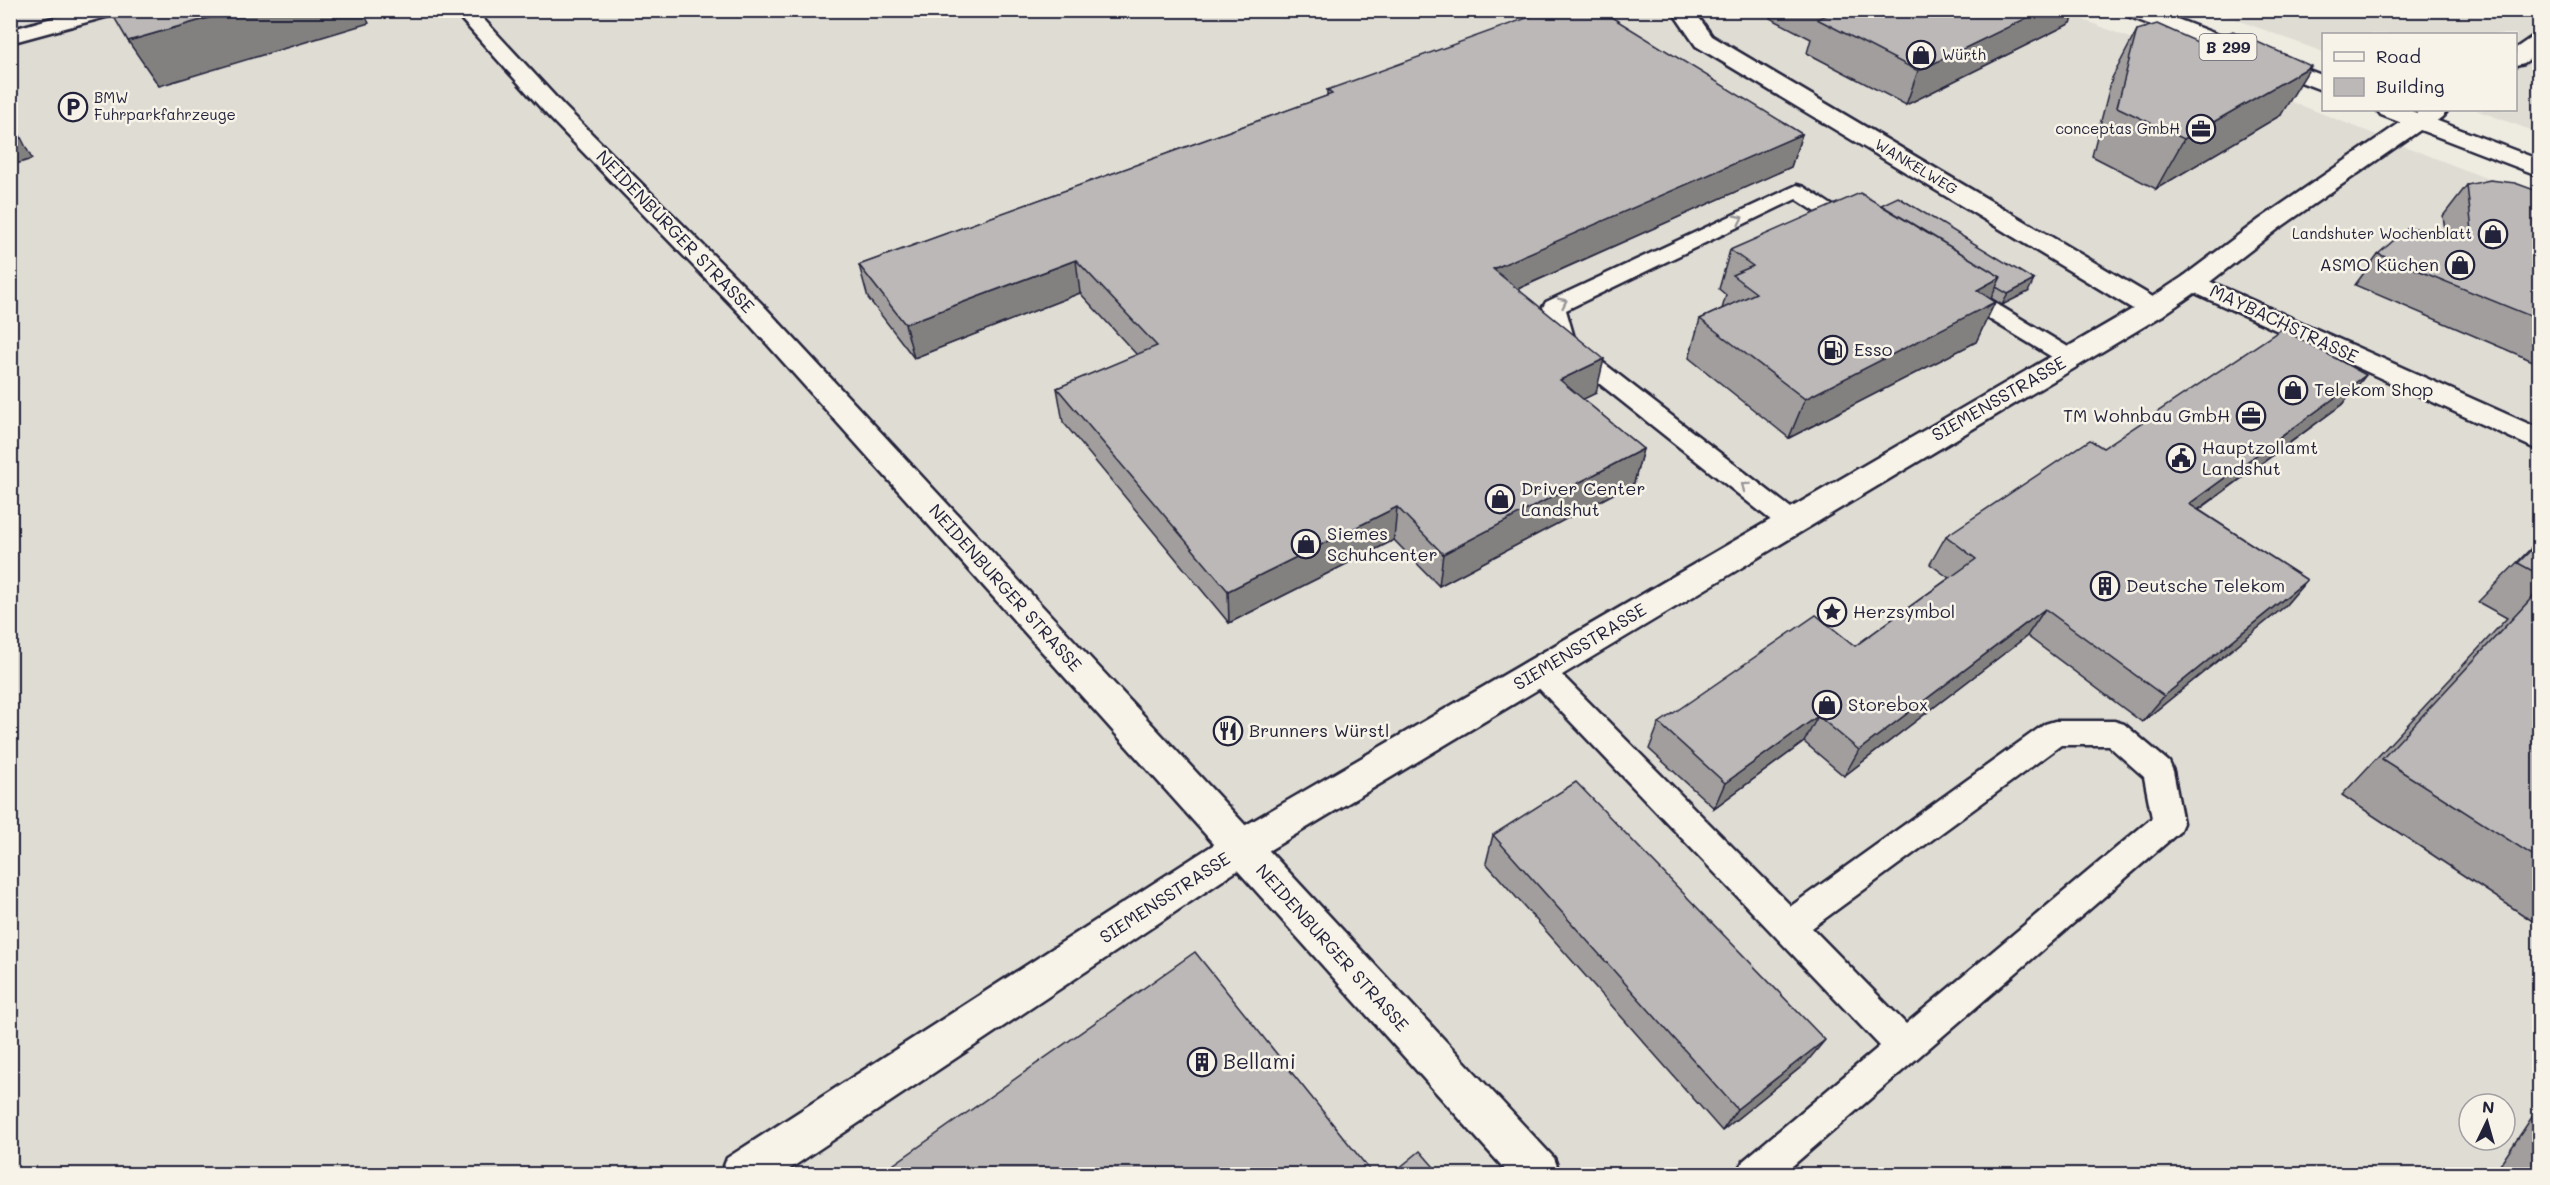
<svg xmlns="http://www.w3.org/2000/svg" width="2550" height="1185" viewBox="0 0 2550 1185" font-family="Mali,sans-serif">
<rect width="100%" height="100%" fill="#eeebe1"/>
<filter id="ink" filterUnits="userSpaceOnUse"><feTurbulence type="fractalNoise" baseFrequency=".0167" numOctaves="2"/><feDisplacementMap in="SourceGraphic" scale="12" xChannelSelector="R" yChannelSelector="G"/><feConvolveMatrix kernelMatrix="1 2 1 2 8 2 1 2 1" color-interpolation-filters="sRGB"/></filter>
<g filter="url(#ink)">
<g fill="#dfdcd4" fill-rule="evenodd">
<path d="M10,11H2061L2539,199V1174H11ZM2469,1104H2505V1140H2469Z"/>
<polygon points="2214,11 2539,11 2539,133 2476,110 2516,110 2516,34 2324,34 2323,52"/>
</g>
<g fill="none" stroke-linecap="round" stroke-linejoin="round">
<g stroke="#22223b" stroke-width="5">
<g id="service">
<polygon points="1797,185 1804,187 1861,224 1865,228 1861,232 1854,234 1847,232 1796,199 1566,310 1575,341 1800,515 1804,522 1800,529 1791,531 1782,529 1556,349 1543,307 1546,302"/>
<polygon points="1959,284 1967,286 2078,353 2082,358 2078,363 2070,366 2062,363 1951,296 1948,291 1951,286"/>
<path d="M1540,660L1550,663L1791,906L2045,724L2055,721H2114L2124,724L2169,762L2173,771L2183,823L2179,832L1783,1174H1738L1743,1161L1880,1046L1530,679L1526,671L1530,663ZM2061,745H2108L2144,777L2152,818L1906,1024L1812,928Z"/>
</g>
</g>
<g stroke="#22223b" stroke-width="5">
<g id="minor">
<polygon points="80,10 115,10 113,15 10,43 10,30"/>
<polygon points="453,10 475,10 564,106 762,304 1554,1158 1560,1174 1509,1174 742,316 548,116"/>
<polygon points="1687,11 1695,12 1712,36 2163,303 2167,309 2163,315 2153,318 2143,315 1696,46 1676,17 1679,12"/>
<polygon points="2193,274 2540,429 2540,451 2184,288 2180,282 2184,276"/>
</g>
</g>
<g stroke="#22223b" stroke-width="5">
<g id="tertiary">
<polygon points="2540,36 2540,52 2524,63 2516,65 2516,48 2532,37"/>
<path d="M2420,110H2448C2440,122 2424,129 2410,126L2406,121Z"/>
</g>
</g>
<g stroke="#22223b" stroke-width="5">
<polygon id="secondary" points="2418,114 2426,116 2430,121 2426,126 2278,229 2202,288 2163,315 1253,860 782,1174 721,1174 727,1158 1227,836 2143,303 2184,276 2260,219 2410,116"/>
</g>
<g stroke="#22223b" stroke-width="5">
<g id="primary">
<polygon points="2123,10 2154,10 2324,76 2324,91 2125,15"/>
<polygon points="2377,110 2409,110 2540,160 2540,176 2381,115"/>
</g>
</g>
<use href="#service" fill="#f7f3e8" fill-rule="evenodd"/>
<use href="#minor" fill="#f7f3e8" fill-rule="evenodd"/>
<use href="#tertiary" fill="#f7f3e8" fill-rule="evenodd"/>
<use href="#secondary" fill="#f7f3e8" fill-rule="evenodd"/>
<use href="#primary" fill="#f7f3e8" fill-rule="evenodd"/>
</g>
<g fill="#a19e9d" stroke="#22223b" stroke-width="1.5">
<polygon points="1772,10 2076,10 2071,23 1906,105 1807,53 1811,39 1770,18"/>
<polygon points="2375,10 2400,10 2392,17"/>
<polygon points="2137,30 2281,115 2156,189 2092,156 2112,78"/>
<polygon points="1327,90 1802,134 1791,167 1518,289 1596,393 1583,399 1643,449 1634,483 1439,586 1394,540 1229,623 1063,422 1057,388 1137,355 1080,293 914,358 868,298 859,265 1327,96"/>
<polygon points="2467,185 2540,192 2540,364 2355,285 2378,254 2445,230 2443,216"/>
<polygon points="1730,250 2028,292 2002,305 1991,298 1995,302 1976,342 1789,438 1689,358 1700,319 1722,309 1726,295 1719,289"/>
<polygon points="2344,403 2199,510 2307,580 2284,607 2142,722 2027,636 1844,776 1804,742 1714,808 1649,749 1659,723 1855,646 1949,578 1930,564 1946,536 2103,448"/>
<polygon points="2540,539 2540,926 2342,795 2507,618 2478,602"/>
<polygon points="1493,835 1806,1063 1722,1131 1486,863"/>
<polygon points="2540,1105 2540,1174 2494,1174"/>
</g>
<g fill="#838180" stroke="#22223b" stroke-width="1.5">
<polygon points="236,10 362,10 369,23 159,86 128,41"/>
<polygon points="2043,10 2076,10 2071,23 1906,105 1918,71"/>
<polygon points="2396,10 2400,10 2392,17"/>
<polygon points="2311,66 2281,115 2156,189 2184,139"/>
<polygon points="10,116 32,159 10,166"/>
<polygon points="1802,134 1791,167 1488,302 1493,269"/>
<polygon points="1076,260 1080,293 914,358 905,324"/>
<polygon points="2001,277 1987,307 1995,302 1976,342 1789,438 1805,399 1977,290"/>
<polygon points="2034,280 2028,292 2002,305 2008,294"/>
<polygon points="1604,359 1596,393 1553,414 1560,380"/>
<polygon points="2366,375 2344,403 2169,531 2189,504"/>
<polygon points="1643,449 1634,483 1439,586 1443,554"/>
<polygon points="1397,507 1394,540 1229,623 1228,591"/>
<polygon points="2307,580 2284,607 2142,722 2164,696"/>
<polygon points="2045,609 2027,636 1844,776 1859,750"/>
<polygon points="1818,716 1804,742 1714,808 1725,783"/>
<polygon points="1825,1040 1806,1063 1722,1131 1737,1109"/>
</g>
<g fill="#bbb8b7" stroke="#22223b" stroke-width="1.5">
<polygon points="110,10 236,10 128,41"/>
<polygon points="1549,10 1600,10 1802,134 1493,269 1604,359 1560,380 1643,449 1443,554 1397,507 1228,591 1057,388 1157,346 1076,260 905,324 859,265 1332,94 1327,90"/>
<polygon points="1830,10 2043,10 1918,71 1817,19 1834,12"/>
<polygon points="2157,24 2204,45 2233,31 2311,66 2184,139 2117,107 2137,30"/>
<polygon points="2490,180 2515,183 2540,192 2540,320 2378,254 2408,228 2472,231 2467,185"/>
<polygon points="1860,193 2001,277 1977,290 1995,302 1805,399 1700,319 1756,293 1732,275 1753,266 1730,250"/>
<polygon points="1898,197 2034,280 2008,294 1996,287 2001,277 1881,205"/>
<polygon points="2282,329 2366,375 2189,504 2307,580 2164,696 2045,609 1859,750 1818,716 1725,783 1659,723 1816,615 1855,646 1976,559 1946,536 2090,440 2103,448"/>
<polygon points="2540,541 2540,575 2518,563"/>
<polygon points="2540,589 2540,860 2382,759"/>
<polygon points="1576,782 1825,1040 1737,1109 1493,835"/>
<polygon points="1195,952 1373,1174 880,1174"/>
<polygon points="1420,1151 1440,1174 1392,1174"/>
<polygon points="2540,1163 2540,1174 2532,1174"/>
</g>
<defs><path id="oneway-chevron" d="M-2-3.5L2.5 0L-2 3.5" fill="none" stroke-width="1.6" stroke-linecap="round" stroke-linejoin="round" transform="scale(1.5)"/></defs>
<g stroke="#97959a">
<use href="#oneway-chevron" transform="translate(1739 219) rotate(-25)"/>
<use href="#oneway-chevron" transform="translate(1563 302) rotate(-26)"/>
<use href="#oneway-chevron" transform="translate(1745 486) rotate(-142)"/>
</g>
</g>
<defs>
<g id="shop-ring" transform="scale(1.5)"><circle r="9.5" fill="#f7f3e8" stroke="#22223b" stroke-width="1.5"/><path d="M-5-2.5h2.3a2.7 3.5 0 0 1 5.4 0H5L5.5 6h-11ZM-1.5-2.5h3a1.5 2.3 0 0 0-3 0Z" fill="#22223b"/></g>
<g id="parking-ring" transform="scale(1.5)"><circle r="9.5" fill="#f7f3e8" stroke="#22223b" stroke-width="1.5"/><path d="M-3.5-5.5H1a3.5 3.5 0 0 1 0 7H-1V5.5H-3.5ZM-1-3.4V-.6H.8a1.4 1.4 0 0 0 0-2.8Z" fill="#22223b"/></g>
<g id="office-ring" transform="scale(1.5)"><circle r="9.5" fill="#f7f3e8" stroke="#22223b" stroke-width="1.5"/><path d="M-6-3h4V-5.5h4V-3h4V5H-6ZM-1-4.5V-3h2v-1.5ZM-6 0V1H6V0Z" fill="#22223b"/></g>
<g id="fuel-ring" transform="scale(1.5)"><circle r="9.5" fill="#f7f3e8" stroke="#22223b" stroke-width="1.5"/><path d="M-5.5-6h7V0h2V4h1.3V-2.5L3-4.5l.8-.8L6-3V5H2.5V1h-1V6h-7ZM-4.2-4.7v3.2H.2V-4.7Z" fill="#22223b"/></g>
<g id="civic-ring" transform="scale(1.5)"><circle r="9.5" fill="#f7f3e8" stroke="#22223b" stroke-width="1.5"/><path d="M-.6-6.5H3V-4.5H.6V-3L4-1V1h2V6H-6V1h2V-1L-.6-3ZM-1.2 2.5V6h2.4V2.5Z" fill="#22223b"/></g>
<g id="building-ring" transform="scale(1.5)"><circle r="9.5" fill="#f7f3e8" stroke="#22223b" stroke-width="1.5"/><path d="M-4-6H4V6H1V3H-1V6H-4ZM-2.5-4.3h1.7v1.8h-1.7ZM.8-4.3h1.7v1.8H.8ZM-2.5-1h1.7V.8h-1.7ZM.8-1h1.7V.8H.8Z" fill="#22223b"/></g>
<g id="sight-ring" transform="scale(1.5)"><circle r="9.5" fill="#f7f3e8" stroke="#22223b" stroke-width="1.5"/><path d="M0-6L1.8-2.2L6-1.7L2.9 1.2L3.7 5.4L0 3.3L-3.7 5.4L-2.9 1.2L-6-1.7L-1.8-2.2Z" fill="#22223b"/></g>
<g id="restaurant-ring" transform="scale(1.5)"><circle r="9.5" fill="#f7f3e8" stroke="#22223b" stroke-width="1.5"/><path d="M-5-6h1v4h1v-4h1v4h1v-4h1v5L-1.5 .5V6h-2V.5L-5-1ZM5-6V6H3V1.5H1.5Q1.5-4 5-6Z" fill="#22223b"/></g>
</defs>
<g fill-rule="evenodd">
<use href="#shop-ring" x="1921" y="55"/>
<use href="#parking-ring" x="73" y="107"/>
<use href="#office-ring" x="2201" y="129"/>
<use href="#shop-ring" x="2493" y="234"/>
<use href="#shop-ring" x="2460" y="265"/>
<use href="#fuel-ring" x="1833" y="350"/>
<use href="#shop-ring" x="2293" y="390"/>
<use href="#office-ring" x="2251" y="416"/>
<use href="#civic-ring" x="2181" y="458"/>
<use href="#shop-ring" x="1500" y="499"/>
<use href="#shop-ring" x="1306" y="544"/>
<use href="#building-ring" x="2105" y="586"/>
<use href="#sight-ring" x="1832" y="612"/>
<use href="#shop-ring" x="1827" y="705"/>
<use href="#restaurant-ring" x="1228" y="731"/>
<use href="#building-ring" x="1202" y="1062"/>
</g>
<g text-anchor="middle" stroke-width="5" stroke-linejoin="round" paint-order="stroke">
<g font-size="15" fill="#22223b" stroke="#f7f3e8" text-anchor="start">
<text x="1942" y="60">Würth</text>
<text x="94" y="103">BMW<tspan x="94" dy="17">Fuhrparkfahrzeuge</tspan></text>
<text x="2180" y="134" text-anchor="end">conceptas GmbH</text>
<text x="2472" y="239" text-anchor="end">Landshuter Wochenblatt</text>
</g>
<g font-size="15" fill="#22223b" stroke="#f7f3e8">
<text transform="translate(1916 167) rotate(31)" y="5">WANKELWEG</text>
</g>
<rect fill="#f7f3e8" stroke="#62616f" stroke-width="1.5" x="2199.5" y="34" width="57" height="26" rx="4.5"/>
<g font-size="16" font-weight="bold" fill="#22223b">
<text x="2228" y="53">B 299</text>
</g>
<g font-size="18" fill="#22223b" stroke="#f7f3e8">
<text transform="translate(675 232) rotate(46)" y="6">NEIDENBURGER STRASSE</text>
<text transform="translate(2284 324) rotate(25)" y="6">MAYBACHSTRASSE</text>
<text transform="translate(1999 399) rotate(-30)" y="6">SIEMENSSTRASSE</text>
<text transform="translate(1005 588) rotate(48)" y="6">NEIDENBURGER STRASSE</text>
<text transform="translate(1580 647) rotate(-31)" y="6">SIEMENSSTRASSE</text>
<text transform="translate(1165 898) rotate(-33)" y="6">SIEMENSSTRASSE</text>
<text transform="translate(1332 948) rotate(48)" y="6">NEIDENBURGER STRASSE</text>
</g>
<g font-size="18" fill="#22223b" stroke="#f7f3e8" text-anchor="start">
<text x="2439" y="271" text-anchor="end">ASMO Küchen</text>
<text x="1854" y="356">Esso</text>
<text x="2314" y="396">Telekom Shop</text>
<text x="2230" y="422" text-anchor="end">TM Wohnbau GmbH</text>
<text x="2202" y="454">Hauptzollamt<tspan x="2202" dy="21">Landshut</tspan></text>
<text x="1521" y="495">Driver Center<tspan x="1521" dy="21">Landshut</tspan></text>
<text x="1327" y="540">Siemes<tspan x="1327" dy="21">Schuhcenter</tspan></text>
<text x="2126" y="592">Deutsche Telekom</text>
<text x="1853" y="618">Herzsymbol</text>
<text x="1848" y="711">Storebox</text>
<text x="1249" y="737">Brunners Würstl</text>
</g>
<g font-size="21" fill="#22223b" stroke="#f7f3e8" text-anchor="start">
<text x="1223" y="1069">Bellami</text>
</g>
</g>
<rect width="2550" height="1185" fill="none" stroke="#f7f3e8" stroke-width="36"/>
<rect x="18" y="18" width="2514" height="1149" fill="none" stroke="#22223b" stroke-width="2" filter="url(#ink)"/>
<rect x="2322" y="33" width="195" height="78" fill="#f7f3e8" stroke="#a29fa3" stroke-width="1.5"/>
<rect x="2334" y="52" width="30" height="9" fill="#f7f3e8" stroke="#a29fa3" stroke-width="1.5"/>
<text x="2376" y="63" font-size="18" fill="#22223b">Road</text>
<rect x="2334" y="78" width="30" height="18" fill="#bbb8b7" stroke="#a29fa3" stroke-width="1.5"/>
<text x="2376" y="93" font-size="18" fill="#22223b">Building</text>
<g transform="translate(2487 1122) rotate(5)"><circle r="28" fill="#f7f3e8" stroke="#a29fa3" stroke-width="1.5"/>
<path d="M0-4.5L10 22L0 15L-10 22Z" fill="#22223b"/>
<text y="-9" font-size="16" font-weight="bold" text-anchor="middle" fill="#22223b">N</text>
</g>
</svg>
